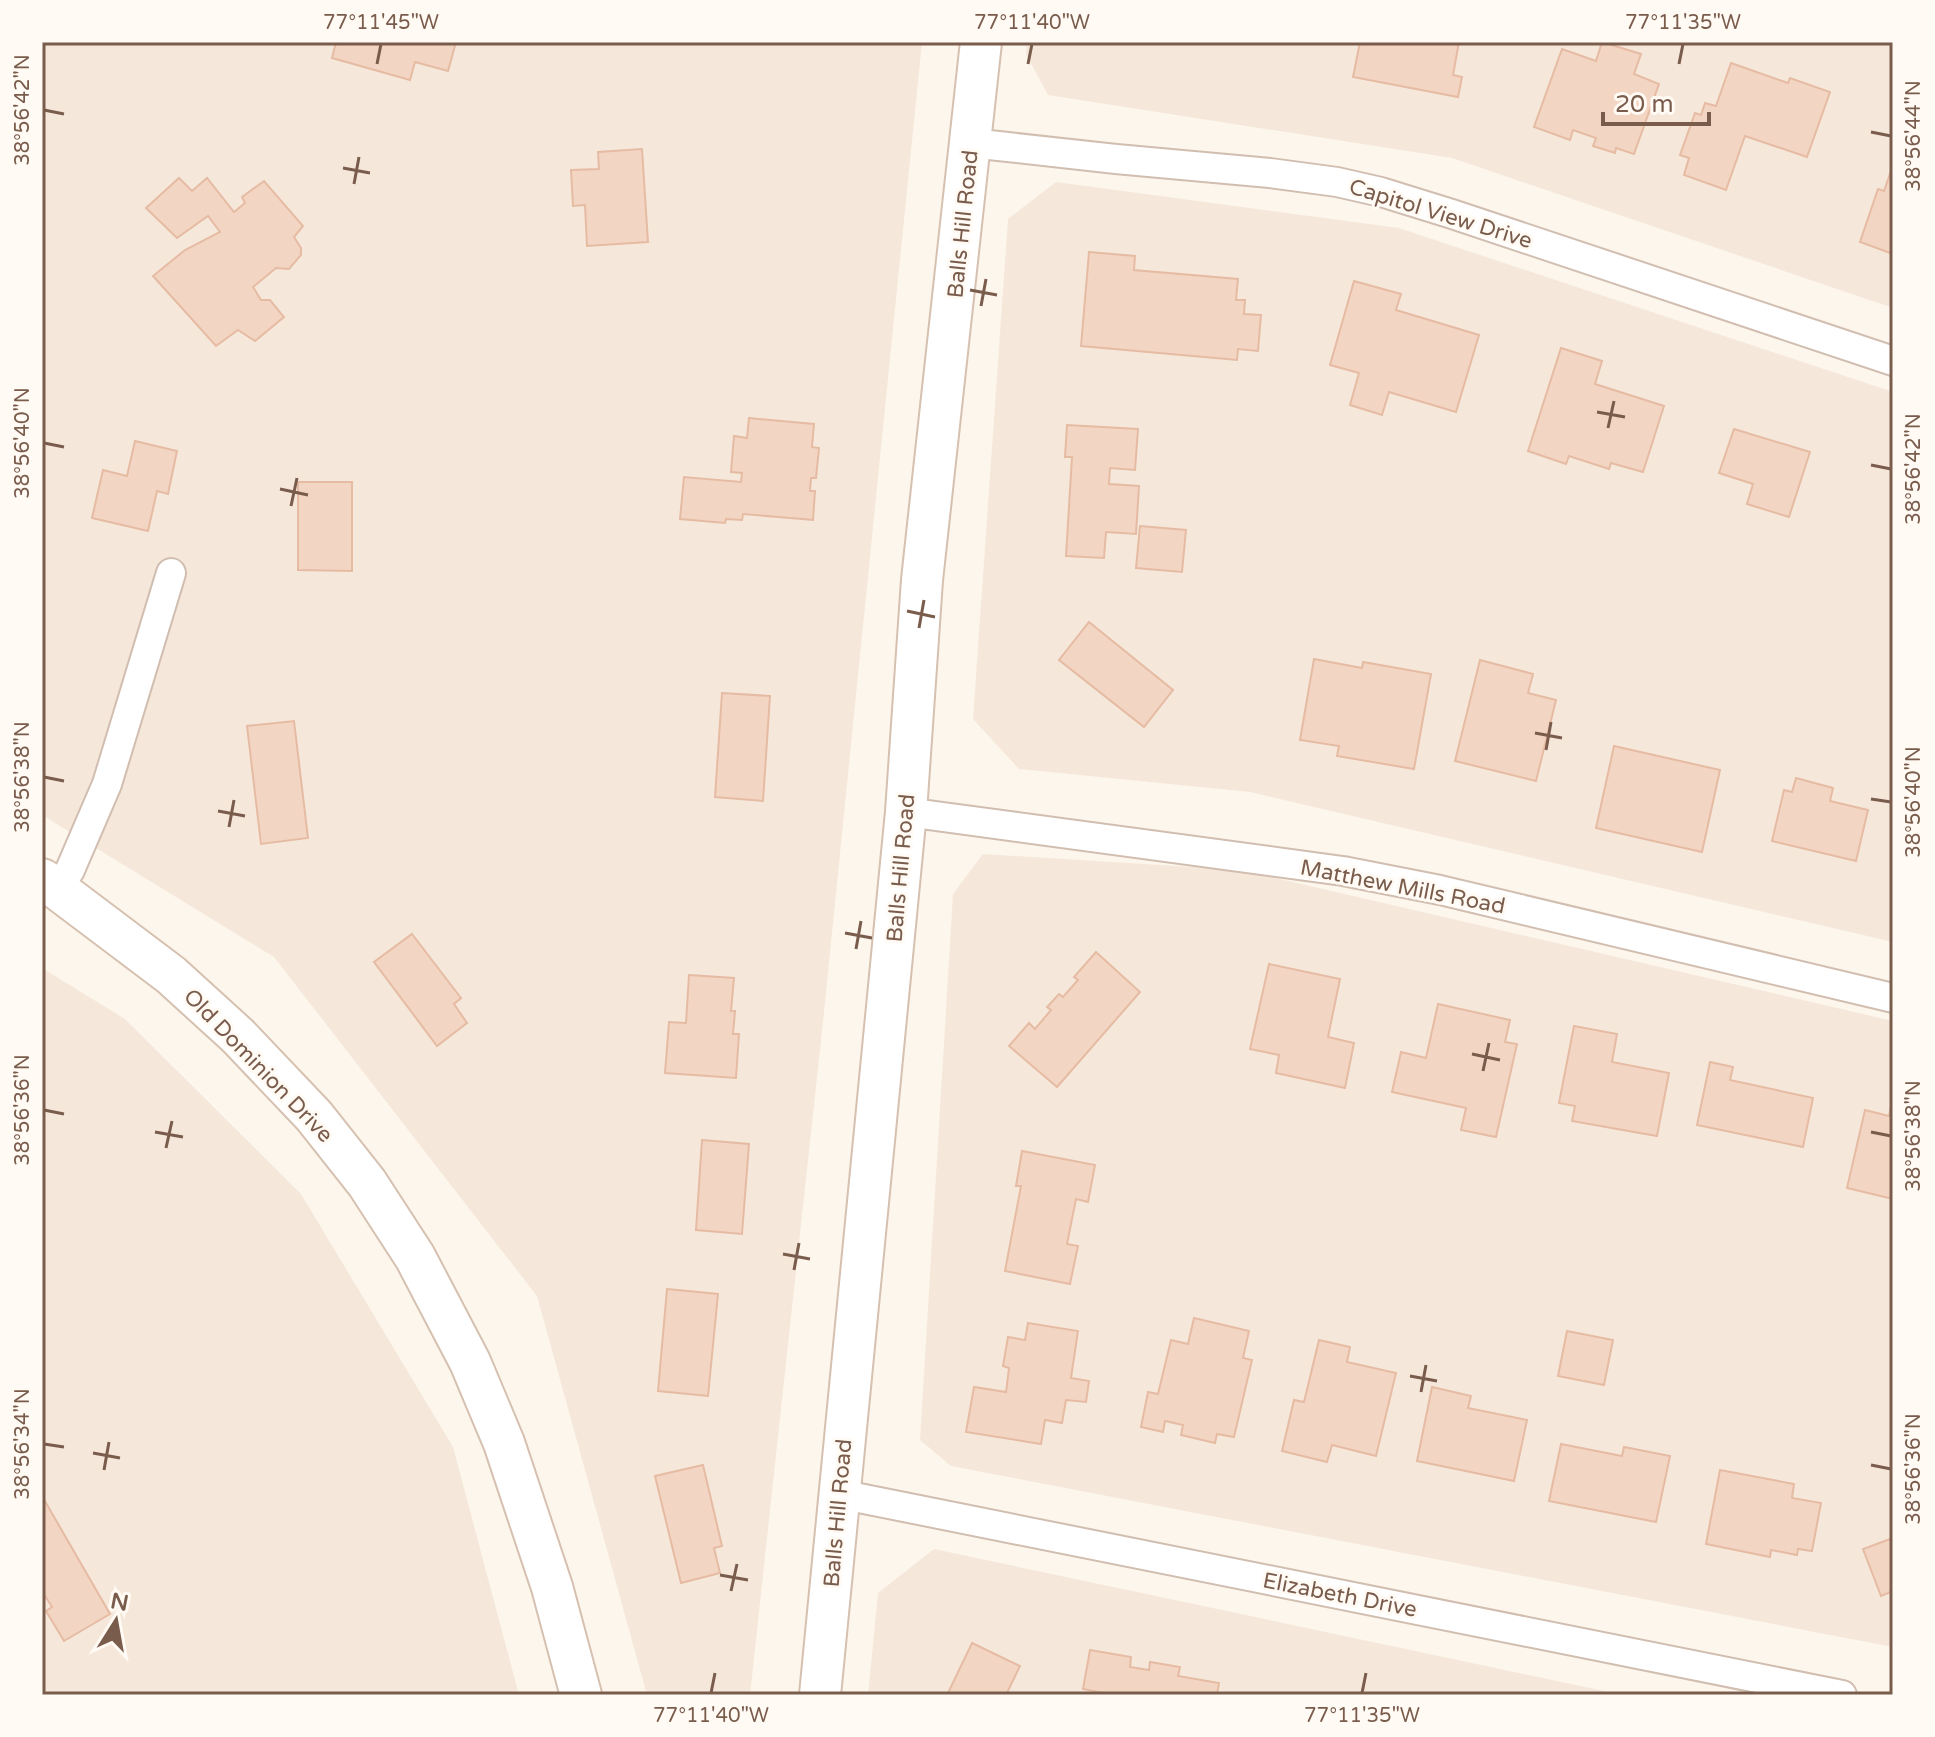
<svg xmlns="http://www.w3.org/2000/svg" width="1935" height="1737" viewBox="0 0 1935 1737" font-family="'Varela Round',sans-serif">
<rect width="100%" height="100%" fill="#fdf6ec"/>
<g fill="#f5e8da">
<polygon points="42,42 922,42 823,1022 750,1695 647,1695 537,1296 274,957 42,815"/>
<polygon points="1027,42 1893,42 1893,308 1452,158 1048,95 1026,54"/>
<polygon points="1056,182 1399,228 1893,392 1893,942 1250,792 1019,769 973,719 1008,219"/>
<polygon points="983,854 1241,870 1893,1021 1893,1647 951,1466 920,1440 953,894"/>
<polygon points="42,968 125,1019 301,1194 453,1447 519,1695 42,1695"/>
<polygon points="934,1549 1623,1695 868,1695 878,1593"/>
</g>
<g fill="#f3d5c3" stroke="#e6bba3" stroke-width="2">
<polygon points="336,42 456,42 448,71 415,62 410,80 332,58"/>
<polygon points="1360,42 1459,42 1453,75 1462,77 1458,97 1353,77"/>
<polygon points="1602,42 1641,54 1634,74 1659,84 1634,154 1616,148 1615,153 1593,146 1596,138 1573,130 1570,140 1534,127 1562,49 1596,61"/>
<polygon points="1731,63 1788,83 1790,78 1830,92 1807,157 1745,136 1726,190 1684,175 1689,158 1680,155 1695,113 1701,115 1705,103 1716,106"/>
<polygon points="642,149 648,242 587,246 585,205 573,206 571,170 599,169 598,152"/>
<polygon points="1893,165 1893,254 1860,242 1878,189 1884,191"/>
<polygon points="179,178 192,191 207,178 234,212 245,203 242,197 264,181 303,226 294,237 301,248 301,255 289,269 276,268 253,287 261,300 270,300 284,317 255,341 238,330 216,346 153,276 185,250 220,232 208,216 177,238 146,208"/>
<polygon points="1089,252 1135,256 1134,270 1238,279 1236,300 1245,300 1244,314 1261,315 1258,351 1238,349 1237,360 1081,346"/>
<polygon points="1354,281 1401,294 1396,310 1479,335 1456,412 1389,392 1382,415 1350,405 1359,373 1330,365"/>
<polygon points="1561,348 1602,361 1595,384 1664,406 1643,472 1611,463 1609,469 1569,456 1566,464 1528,451"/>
<polygon points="749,418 814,424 812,447 819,448 816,478 811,478 810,491 815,491 813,520 743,514 742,520 726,519 725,523 680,519 684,477 741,482 742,473 731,472 734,436 747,438"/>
<polygon points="1067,425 1138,429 1135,470 1110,468 1109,484 1139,486 1136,534 1106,532 1104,558 1066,556 1072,457 1065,457"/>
<polygon points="1734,429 1810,452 1789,517 1747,504 1753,484 1719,473"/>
<polygon points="135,441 177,451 168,494 157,491 148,531 92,518 103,470 127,476"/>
<polygon points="298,482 352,482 352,571 298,570"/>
<polygon points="1140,526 1186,530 1182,572 1136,568"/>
<polygon points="1089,622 1173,690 1144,727 1059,660"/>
<polygon points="1314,659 1362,668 1363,662 1431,674 1414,769 1337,756 1339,746 1300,740"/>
<polygon points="1480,660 1533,674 1528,693 1556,700 1536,781 1455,761"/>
<polygon points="722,693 770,696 763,801 715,797"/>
<polygon points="294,721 308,838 261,844 247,726"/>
<polygon points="1614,746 1720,770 1702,852 1596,828"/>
<polygon points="1796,778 1833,788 1830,801 1868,810 1856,861 1772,841 1784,790 1792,792"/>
<polygon points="412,934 461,998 454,1004 467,1023 437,1046 374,962"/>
<polygon points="1096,952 1140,992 1057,1087 1009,1046 1029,1023 1035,1029 1051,1010 1047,1007 1059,994 1063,997 1078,980 1074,977"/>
<polygon points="1269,964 1340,979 1328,1037 1354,1043 1345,1088 1276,1073 1279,1055 1250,1049"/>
<polygon points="689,975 734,978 731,1011 735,1011 733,1034 739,1034 736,1078 665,1073 669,1022 686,1023"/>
<polygon points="1438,1004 1510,1020 1505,1042 1517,1044 1496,1137 1461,1130 1466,1108 1392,1092 1401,1052 1426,1058"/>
<polygon points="1574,1026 1617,1034 1612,1062 1669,1073 1657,1136 1572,1121 1575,1106 1559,1103"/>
<polygon points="1710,1062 1733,1067 1730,1080 1813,1098 1803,1147 1697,1125"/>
<polygon points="1891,1106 1893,1106 1893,1199 1847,1188 1865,1110 1889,1116"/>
<polygon points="702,1140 749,1144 742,1234 696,1230"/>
<polygon points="1022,1151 1095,1165 1088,1202 1076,1199 1067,1244 1078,1246 1070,1284 1005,1271 1021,1186 1016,1186"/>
<polygon points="667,1289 718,1294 708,1396 658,1391"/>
<polygon points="1194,1318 1249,1331 1243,1358 1252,1360 1234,1437 1217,1434 1215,1443 1181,1435 1183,1425 1165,1421 1163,1432 1141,1427 1148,1392 1158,1394 1171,1340 1188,1344"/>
<polygon points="1028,1323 1078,1331 1071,1378 1089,1381 1086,1402 1066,1400 1062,1423 1045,1420 1041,1444 966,1432 974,1387 1006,1392 1009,1368 1003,1366 1008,1337 1025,1340"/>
<polygon points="1567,1331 1613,1340 1604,1385 1558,1376"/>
<polygon points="1319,1340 1350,1347 1347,1362 1396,1373 1376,1456 1332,1445 1327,1462 1282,1451 1294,1400 1304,1402"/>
<polygon points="1432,1387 1471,1396 1468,1408 1527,1420 1514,1481 1417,1461"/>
<polygon points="1561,1444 1622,1456 1624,1447 1670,1456 1656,1522 1549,1501"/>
<polygon points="703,1465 722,1546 714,1548 720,1573 681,1583 655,1476"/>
<polygon points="1720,1470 1794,1484 1792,1498 1821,1503 1812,1551 1798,1549 1797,1555 1771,1550 1770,1557 1706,1544"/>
<polygon points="42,1496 110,1614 64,1641 46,1611 52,1607 42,1591"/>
<polygon points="1893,1538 1893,1591 1881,1596 1863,1549"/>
<polygon points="972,1643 1020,1666 1006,1695 947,1695"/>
<polygon points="1090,1650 1131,1657 1130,1667 1149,1670 1150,1662 1180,1667 1178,1676 1219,1683 1217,1695 1113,1695 1083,1689"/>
</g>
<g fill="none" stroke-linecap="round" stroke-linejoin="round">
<g stroke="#d1beb0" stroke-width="32">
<g id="street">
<polyline points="971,143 1116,159 1270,173 1337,182 1381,192 1452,214 1893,361"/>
<polyline points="906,812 1343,871 1440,890 1893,998"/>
<polyline points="57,889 70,870 107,784 171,573"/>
<polyline points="839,1494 1842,1695"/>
</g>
</g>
<g stroke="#d6c0b0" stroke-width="44">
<g id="secondary">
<polyline points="42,879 57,889 171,975 238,1036 314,1116 367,1183 415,1257 470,1362 504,1443 552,1587 581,1695"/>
<polyline points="820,1695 906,812 922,580 981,42"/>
</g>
</g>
<use href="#street" stroke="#fff" stroke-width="28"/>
<use href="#secondary" stroke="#fff" stroke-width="40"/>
</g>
<path fill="none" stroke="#7a5c4d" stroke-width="3" d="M377,64L381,44M1028,64L1032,44M1679,64L1683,44M44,110L64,114M1871,132L1891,136M343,168L370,173M354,184L359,157M970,290L997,295M981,306L986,279M1597,412L1625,417M1608,428L1614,401M44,443L64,447M1871,465L1891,469M280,489L308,495M291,506L297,478M907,611L935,617M919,628L924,600M1535,733L1562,738M1546,750L1551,722M44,777L64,781M1871,799L1891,802M218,811L245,816M229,827L234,800M845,933L872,938M856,949L861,921M1472,1054L1500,1060M1483,1071L1489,1043M44,1110L64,1114M155,1132L183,1137M1871,1132L1891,1136M166,1148L172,1121M783,1254L810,1259M794,1270L799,1243M1410,1376L1437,1381M1421,1392L1426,1365M44,1444L64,1447M93,1453L120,1458M1871,1465L1891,1469M104,1470L109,1442M720,1575L748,1580M731,1591L737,1564M711,1693L715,1673M1362,1693L1366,1673"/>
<g text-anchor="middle" stroke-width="6" stroke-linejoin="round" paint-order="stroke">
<g font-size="22" fill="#7a5c4d" stroke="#fffaf3">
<text transform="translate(1441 213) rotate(17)" y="8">Capitol View Drive</text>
<text transform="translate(962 224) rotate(-84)" y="8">Balls Hill Road</text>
<text transform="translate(900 868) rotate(-85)" y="8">Balls Hill Road</text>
<text transform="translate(1403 886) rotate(11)" y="8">Matthew Mills Road</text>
<text transform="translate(259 1065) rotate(46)" y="8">Old Dominion Drive</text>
<text transform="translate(837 1513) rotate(-85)" y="8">Balls Hill Road</text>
<text transform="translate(1340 1594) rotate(11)" y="8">Elizabeth Drive</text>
</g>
</g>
<rect width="1935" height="1737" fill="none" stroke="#fffaf3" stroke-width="88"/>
<g transform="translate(116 1621) rotate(11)" stroke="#fffaf3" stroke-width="6" paint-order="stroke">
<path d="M0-6L14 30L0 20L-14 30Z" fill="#7a5c4d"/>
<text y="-12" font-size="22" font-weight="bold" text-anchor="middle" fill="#7a5c4d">N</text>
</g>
<path d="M1603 112v12h106v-12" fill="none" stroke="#7a5c4d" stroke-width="4"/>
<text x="1615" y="112" font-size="24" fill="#7a5c4d" stroke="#fffaf3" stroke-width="6" paint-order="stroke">20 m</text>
<rect x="44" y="44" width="1847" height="1649" fill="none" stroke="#7a5c4d" stroke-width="3"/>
<g font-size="20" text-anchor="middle" fill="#7a5c4d">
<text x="381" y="29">77°11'45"W</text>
<text x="1032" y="29">77°11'40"W</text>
<text x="1683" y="29">77°11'35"W</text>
<text transform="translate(22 110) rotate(-90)" y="7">38°56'42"N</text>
<text transform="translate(1913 136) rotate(-90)" y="7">38°56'44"N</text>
<text transform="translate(22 443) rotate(-90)" y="7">38°56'40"N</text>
<text transform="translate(1913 469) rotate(-90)" y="7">38°56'42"N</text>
<text transform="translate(22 777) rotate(-90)" y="7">38°56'38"N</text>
<text transform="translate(1913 802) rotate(-90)" y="7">38°56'40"N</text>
<text transform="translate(22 1110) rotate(-90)" y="7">38°56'36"N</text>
<text transform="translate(1913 1136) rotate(-90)" y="7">38°56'38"N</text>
<text transform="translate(22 1444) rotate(-90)" y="7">38°56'34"N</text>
<text transform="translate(1913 1469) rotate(-90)" y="7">38°56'36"N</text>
<text x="711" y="1722">77°11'40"W</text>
<text x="1362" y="1722">77°11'35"W</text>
</g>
</svg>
